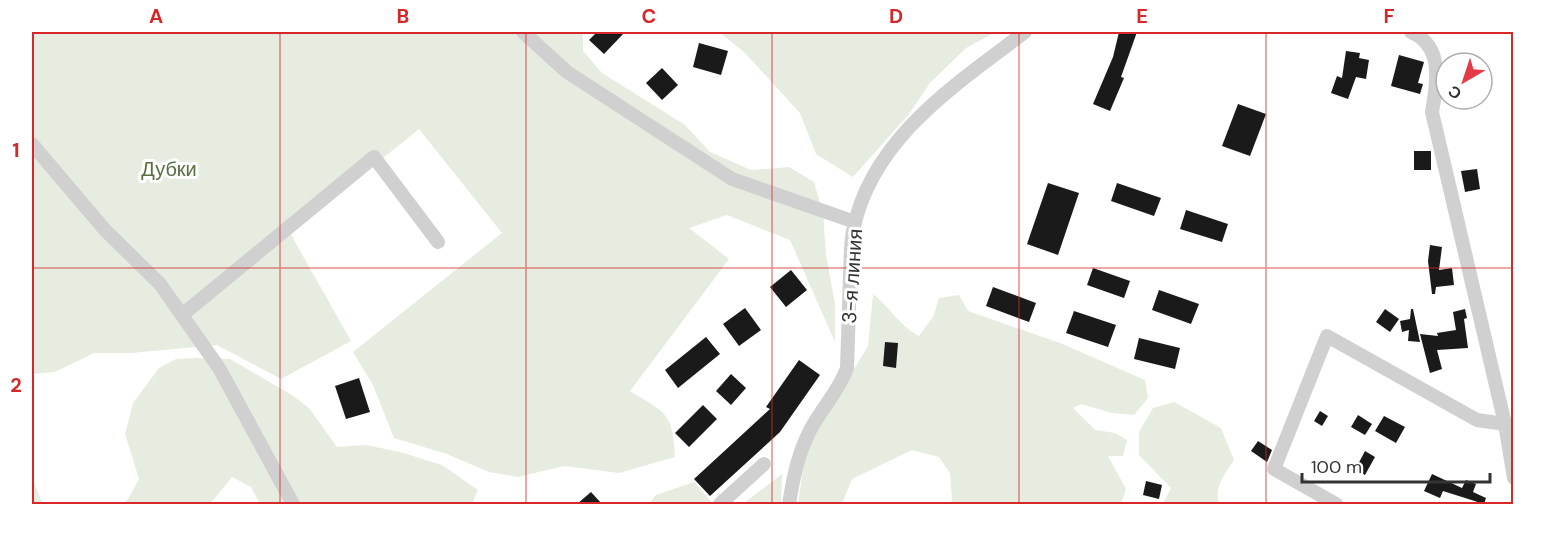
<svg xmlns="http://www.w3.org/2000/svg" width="1545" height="536" viewBox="0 0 1545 536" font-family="'DM Sans',sans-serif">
<rect width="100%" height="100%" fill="#fff"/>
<g fill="#e6ecdf">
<path d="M32,32H583V51L602,73L685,125L710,152L751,170L789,167L814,182L823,213L826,255L835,304V342L790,240L727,215L689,228L729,259L630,391C666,413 673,413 675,457L619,473L564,466L518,477L489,472L447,454L394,438L373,385L353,352L502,233L419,129L290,233L351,341L281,379L217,345L131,353H94L55,372L32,374Z"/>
<polygon points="719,32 996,32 966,48 930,83 909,114 853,177 816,154 800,113 744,52"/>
<path d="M873,294C890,307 899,326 919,336L933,317L939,298L959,295L968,311L1060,343L1145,380L1148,398L1134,415L1112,413L1081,404L1073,408L1095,430L1115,433L1127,440L1123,456H1108L1126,489L1121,504H949L952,500L950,473L939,457L912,450L852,479L842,504H798L806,448L868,346Z"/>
<polygon points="195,358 230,359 292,395 309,408 337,447 366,445 400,452 442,465 478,490 472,504 260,504 251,487 232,477 210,504 122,504 128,499 139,479 125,434 133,403 159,368 176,359"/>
<path d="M1174,402L1221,428L1234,460C1226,472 1212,490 1220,504H1163L1171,488L1139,455V432L1153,408Z"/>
<polygon points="782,474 781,504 743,504"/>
<polygon points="32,477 43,504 32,504"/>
<polygon points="694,482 713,504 649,504 656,495"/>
</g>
<g fill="#1a1a1a">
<polygon points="597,32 625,32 604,54 589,40"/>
<polygon points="1119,32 1137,32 1121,77 1124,78 1110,111 1093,104 1113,57"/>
<polygon points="699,43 728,51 721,75 693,67"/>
<polygon points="1346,51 1360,53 1359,58 1369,60 1366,79 1356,77 1348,99 1331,93 1337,76 1342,78"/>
<polygon points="1399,55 1424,62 1418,83 1423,84 1420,94 1391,86"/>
<polygon points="662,68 678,85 662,100 646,83"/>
<polygon points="1238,104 1266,114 1250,156 1222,146"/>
<rect x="1414" y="151" width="17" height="19"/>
<polygon points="1477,169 1480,189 1465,192 1461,171"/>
<polygon points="1048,183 1079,193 1058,255 1027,244"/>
<polygon points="1117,183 1161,198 1154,216 1111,201"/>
<polygon points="1186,210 1228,224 1222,242 1180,229"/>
<polygon points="1430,245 1442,247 1439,270 1452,268 1454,285 1436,287 1435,294 1432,294 1428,261"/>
<polygon points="1093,268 1130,281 1124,298 1087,285"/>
<polygon points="791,270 807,290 786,307 770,287"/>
<polygon points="993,287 1036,303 1029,322 986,306"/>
<polygon points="1159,290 1199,304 1191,324 1152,310"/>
<polygon points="745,308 761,330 739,346 723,324"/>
<polygon points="1385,309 1399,319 1390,332 1376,322"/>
<polygon points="1411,309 1413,309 1420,342 1408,341 1409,330 1402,332 1400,321 1410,319"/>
<polygon points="1465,309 1467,318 1464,319 1468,348 1437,350 1442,369 1430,373 1420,334 1438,336 1437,333 1456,330 1453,312"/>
<polygon points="1074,311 1116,325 1108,347 1066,333"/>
<polygon points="706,337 720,354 678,388 665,370"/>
<polygon points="1139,338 1180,348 1175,369 1134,359"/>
<polygon points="885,342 898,343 896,368 883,366"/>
<polygon points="799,360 820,375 780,432 710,496 694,479 770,409 766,407"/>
<polygon points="731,374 746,388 731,405 716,391"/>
<polygon points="359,378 370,412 346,419 335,386"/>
<polygon points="703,405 717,419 689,447 675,433"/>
<polygon points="1320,411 1328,416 1322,426 1314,421"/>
<polygon points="1358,415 1372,424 1365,435 1351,427"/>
<polygon points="1384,416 1405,427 1396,443 1375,431"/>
<polygon points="1258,441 1272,450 1267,462 1251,451"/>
<polygon points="1365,451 1375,457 1365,475 1355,470"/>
<polygon points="1432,474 1462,488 1466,480 1476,484 1473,492 1486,498 1484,504 1443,491 1440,498 1424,491"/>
<polygon points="1146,481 1162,485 1159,499 1143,495"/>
<polygon points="591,492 602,504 577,504"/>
</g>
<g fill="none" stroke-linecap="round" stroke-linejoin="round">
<g stroke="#d0d0d0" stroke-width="14">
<polyline points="523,32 567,72 732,179 855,222"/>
<path d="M1411,32C1444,46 1437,83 1432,112L1505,424L1514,478"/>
<polyline points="32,144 105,230 160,284 219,368 293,504"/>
<polyline points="182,315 374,157 438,242"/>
<polyline points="720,504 764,464"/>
<path d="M789,504C794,474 799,447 816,420C827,402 840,388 847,368C848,337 849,307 850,276C851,262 850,245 853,231C871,139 955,85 1025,32"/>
<polyline points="1336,504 1274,469 1327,336 1477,420 1505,424"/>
</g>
</g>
<path fill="none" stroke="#d62828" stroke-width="1.5" stroke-opacity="0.55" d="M280,32V504M526,32V504M772,32V504M1019,32V504M1266,32V504M32,268H1514"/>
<g text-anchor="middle" stroke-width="6" stroke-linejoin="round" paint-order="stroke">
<g font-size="20" fill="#56703f" stroke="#fff">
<text x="169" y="176">Дубки</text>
</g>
<g font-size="20" fill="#333" stroke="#fff">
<text transform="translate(852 276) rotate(-86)" y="7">3-я линия</text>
</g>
</g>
<rect width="1545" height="536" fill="none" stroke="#ffffff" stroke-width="66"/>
<g transform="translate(1464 81) rotate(219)"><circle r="28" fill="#ffffff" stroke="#adadad" stroke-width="1.5"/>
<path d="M0-4.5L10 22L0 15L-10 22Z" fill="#e63946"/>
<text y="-9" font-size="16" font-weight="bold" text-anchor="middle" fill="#333333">С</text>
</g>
<path d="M1302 473v9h188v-9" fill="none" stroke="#333333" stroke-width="3"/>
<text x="1311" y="473" font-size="18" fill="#333333" stroke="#ffffff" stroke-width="4.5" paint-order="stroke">100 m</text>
<rect x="33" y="33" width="1479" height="470" fill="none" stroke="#d62828" stroke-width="2"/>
<g font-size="20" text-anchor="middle" font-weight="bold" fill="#d62828">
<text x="156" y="23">A</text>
<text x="403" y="23">B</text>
<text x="649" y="23">C</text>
<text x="896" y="23">D</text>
<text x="1142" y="23">E</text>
<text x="1389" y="23">F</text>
<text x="16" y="157">1</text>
<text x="16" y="392">2</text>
</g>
</svg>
